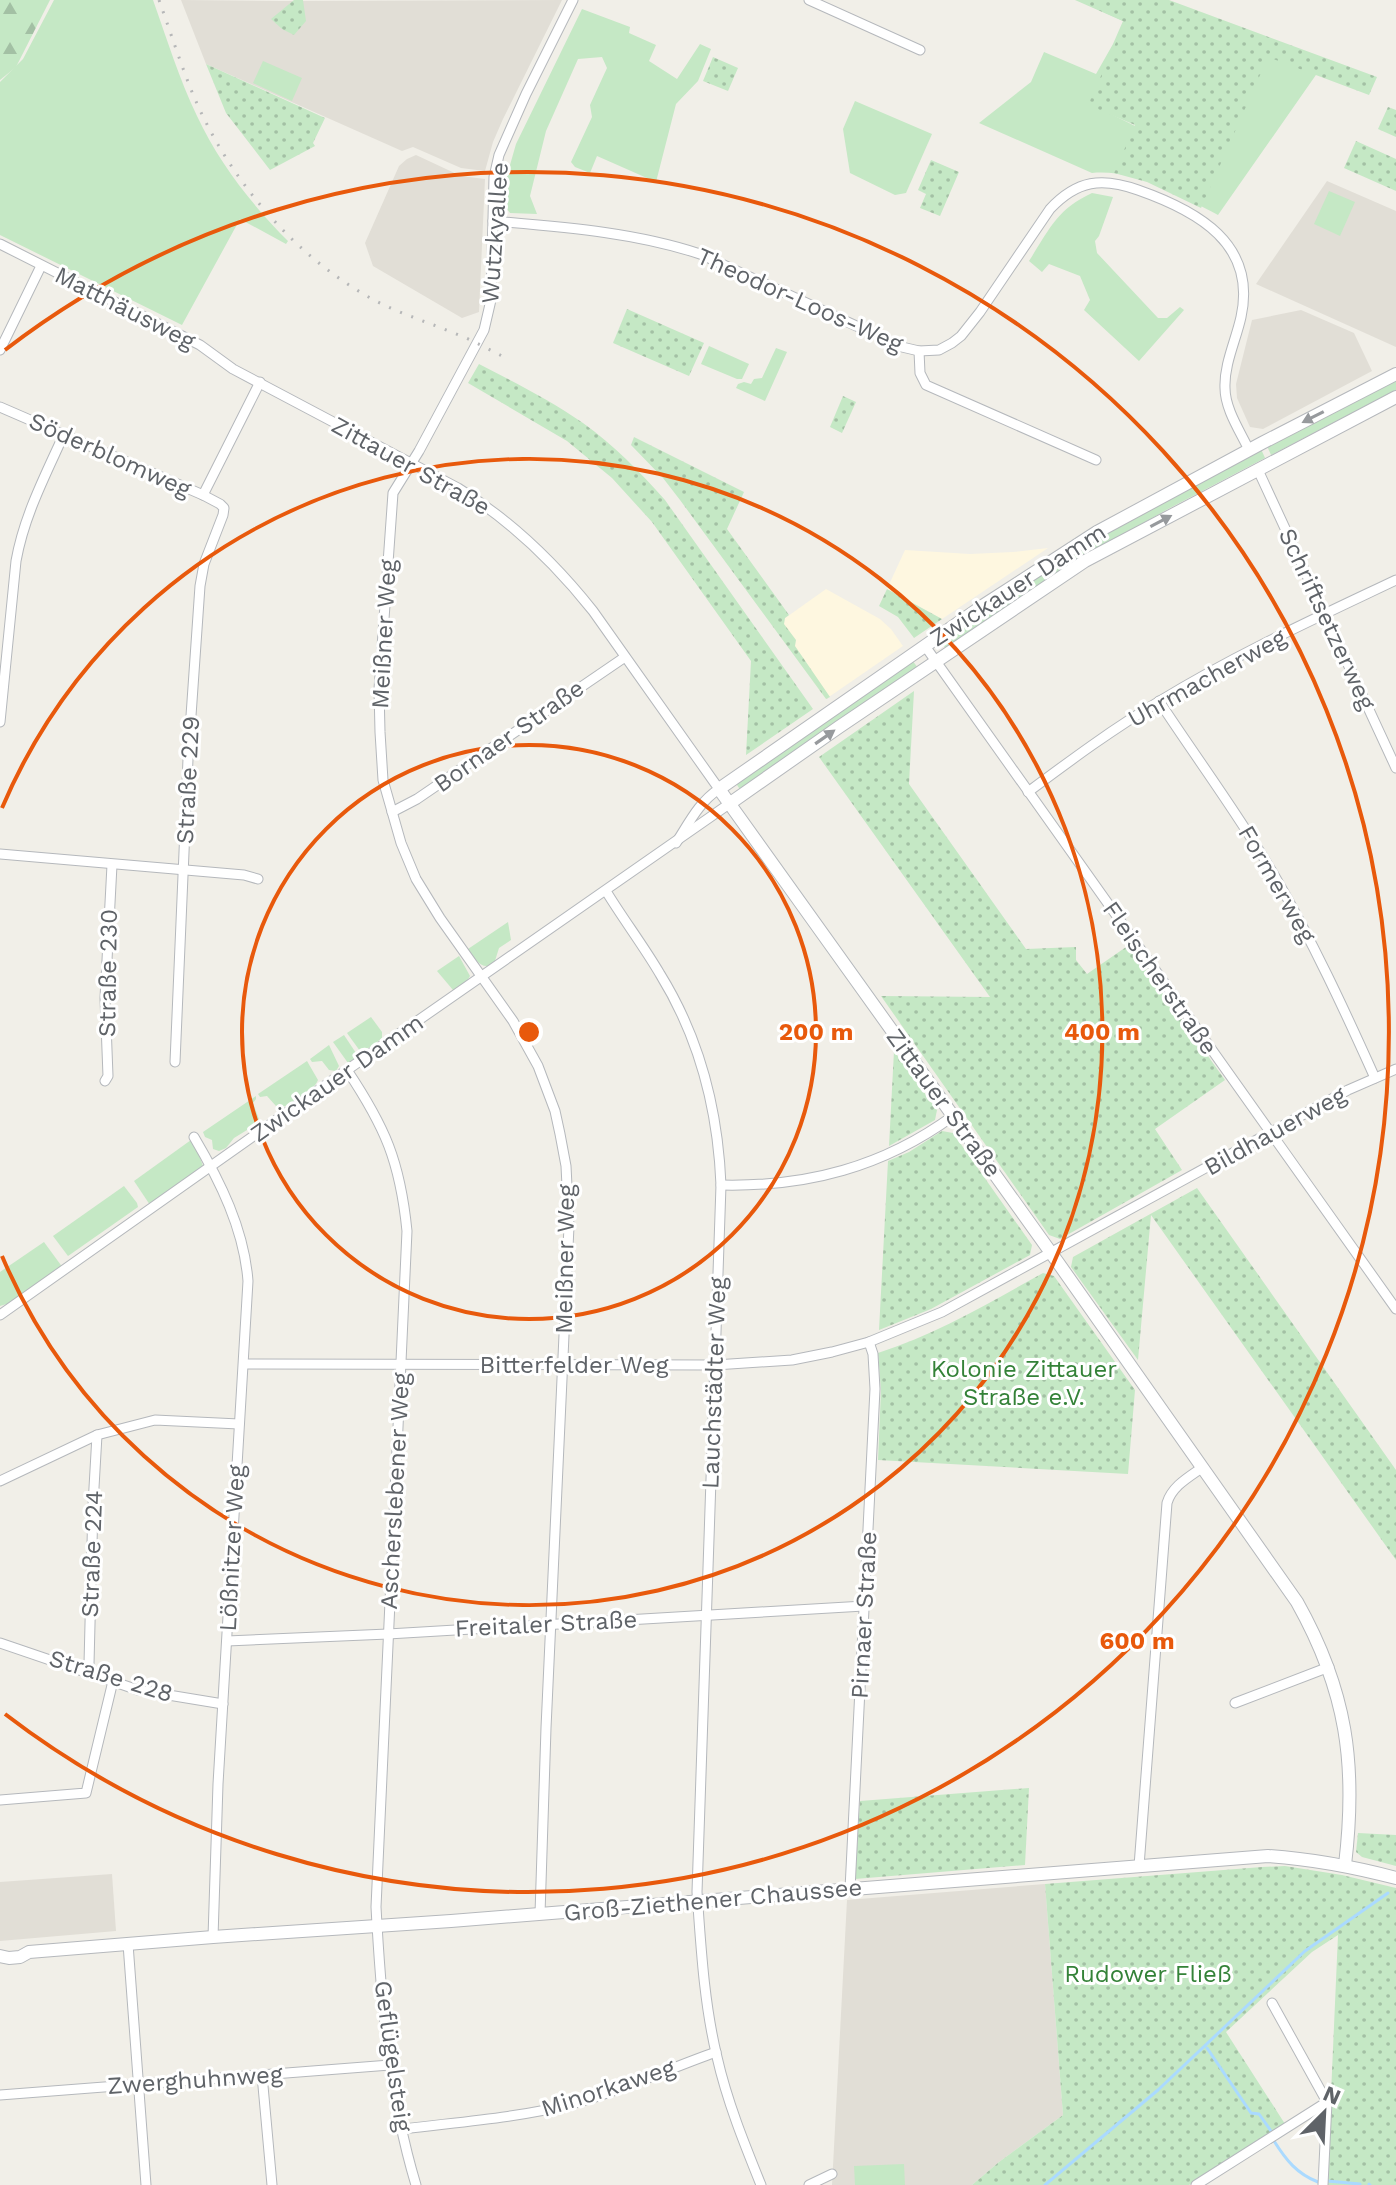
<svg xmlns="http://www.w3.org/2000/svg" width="1396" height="2185" viewBox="0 0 1396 2185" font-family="'Work Sans',sans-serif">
<defs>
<pattern id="forest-firs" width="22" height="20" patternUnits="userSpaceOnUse" patternTransform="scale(2)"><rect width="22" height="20" fill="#c5e8c5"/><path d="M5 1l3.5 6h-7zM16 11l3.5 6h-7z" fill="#a3c0a4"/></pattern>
<pattern id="park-dots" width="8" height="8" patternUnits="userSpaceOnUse" patternTransform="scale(2)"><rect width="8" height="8" fill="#c5e8c5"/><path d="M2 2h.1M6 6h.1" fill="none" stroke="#a3c0a4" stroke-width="1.8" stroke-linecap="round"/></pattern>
</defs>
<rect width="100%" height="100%" fill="#f1efe8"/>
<g fill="#fef7e0">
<polygon points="1048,548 942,619 887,589 905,550 970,554 1013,552"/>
<polygon points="826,589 880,619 891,629 903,646 826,699 774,626"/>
</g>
<g fill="#e1ded6">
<polygon points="181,0 281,1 562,0 503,119 493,142 485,171 461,168 413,147 402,151 206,64"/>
<polygon points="416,155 461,176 485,179 479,312 462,318 373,266 365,243 399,166 407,159"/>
<polygon points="1327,181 1396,211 1396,347 1256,284"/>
<polygon points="1301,310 1354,333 1372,371 1263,429 1250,427 1237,398 1236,384 1252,320"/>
<polygon points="112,1874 116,1931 0,1941 0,1882"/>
<polygon points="1045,1884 1063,2115 999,2162 972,2185 832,2185 847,1900"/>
</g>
<g fill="#c5e8c5">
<path d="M54,0H153C167,39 179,79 197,116C219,163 252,205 288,241L286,244L240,219L182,325L0,235V82L23,59Z"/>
<path d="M1077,0L1150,14L1105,111L1153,135L1200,26L1318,72L1218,215C1179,195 1136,169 1092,173L979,123L1031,82L1044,52L1096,74L1113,44L1123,21Z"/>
<polygon points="582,9 630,27 629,33 656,45 649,61 677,79 700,44 711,49 698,81 676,104 656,182 597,156 590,173 575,167 571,162 592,117 590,105 607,68 602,57 578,59 546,131 530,196 537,214 510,213 504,205 506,179 516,144"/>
<polygon points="263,61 302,78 292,101 253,83"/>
<polygon points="855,101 932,134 906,193 895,195 850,173 843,129"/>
<polygon points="1329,191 1355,202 1340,236 1314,224"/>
<path d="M1092,193L1113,197L1099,236L1095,241L1097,253L1158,318H1167L1180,307L1184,310L1139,361L1084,310L1090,300L1080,276L1049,264L1042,272L1029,261C1049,230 1057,209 1092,193Z"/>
<polygon points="709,346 749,364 742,379 737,379 701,364"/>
<polygon points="776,348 787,352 765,401 736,388 738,384 744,382 751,384 754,379 762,378"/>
<polygon points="1396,378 1396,390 1271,455 1267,446"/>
<polygon points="1261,449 1265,458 1168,509 1082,558 946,649 940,640 1112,529 1133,520 1132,517"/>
<polygon points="912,660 918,668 741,791 735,782"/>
<path d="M508,922L511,940L499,948L494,964C481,971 475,959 468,949Z"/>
<polygon points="459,956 470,976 467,981 453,990 437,971"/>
<polygon points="371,1017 382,1032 382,1038 371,1047 360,1051 347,1033"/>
<polygon points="344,1035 358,1056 348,1063 333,1042"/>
<polygon points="329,1045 339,1066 336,1071 329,1070 322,1061 312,1062 310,1059"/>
<path d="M307,1061L318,1080C313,1092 293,1103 281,1108L276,1106L267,1096L260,1097L258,1094Z"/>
<polygon points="256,1096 256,1099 253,1103 260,1122 234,1138 226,1148 219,1151 213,1149 212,1140 205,1137 203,1132"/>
<polygon points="191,1140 198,1152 203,1166 150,1205 134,1181"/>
<polygon points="124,1186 137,1203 138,1207 68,1256 53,1236"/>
<polygon points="44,1242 63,1268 10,1303 0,1306 0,1272"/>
<polygon points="904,2164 905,2185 855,2185 854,2166"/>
</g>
<polygon fill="url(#forest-firs)" points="0,0 50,0 16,67 0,80"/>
<g fill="url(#park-dots)">
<polygon points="294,0 303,0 306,21 294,35 282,29 271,19"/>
<polygon points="1075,0 1169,0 1377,77 1369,95 1268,57 1201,208 1147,182 1114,173 1135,125 1088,105 1125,22"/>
<polygon points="713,57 738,68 728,91 703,81"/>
<polygon points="206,64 325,118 313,143 315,146 270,170 226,113"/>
<polygon points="1388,107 1396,110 1396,137 1378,129"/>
<polygon points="1356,141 1396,159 1396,191 1344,168"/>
<polygon points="931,160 959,172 940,216 920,208 926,194 918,190"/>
<polygon points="627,309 704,343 689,376 613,343"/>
<path d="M479,364C514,382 550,400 583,423C614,445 640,472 665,500L813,709L746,755L751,661L652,522L612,478L567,441L468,383Z"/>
<polygon points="843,396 856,402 842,433 830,427"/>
<polygon points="634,437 744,492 727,529 789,615 785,618 784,624 796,640 795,646 830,697 826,699 680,500 663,478 631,445"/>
<polygon points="887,589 942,619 914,638 898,617 879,606"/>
<polygon points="914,691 909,784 1026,949 1076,947 1076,960 1087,974 1129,945 1225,1080 1155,1129 1182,1170 1060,1239 1049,1235 881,996 990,997 819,757"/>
<polygon points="894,1051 937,1110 935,1120 889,1146"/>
<polygon points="942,1131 953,1133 1032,1245 1030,1255 931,1309 879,1330 888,1161 909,1152"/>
<polygon points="1197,1188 1396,1470 1396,1560 1151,1215 1138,1360 1071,1267 1073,1257"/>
<path d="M1043,1273L1054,1276L1135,1390L1128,1474L878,1460L881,1390L878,1353C937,1334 989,1303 1043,1273Z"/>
<polygon points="1029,1788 1025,1865 855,1879 860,1801"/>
<polygon points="1358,1833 1396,1835 1396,1866 1362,1857 1356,1852"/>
<polygon points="1285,1866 1342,1875 1396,1888 1396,2185 1327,2185 1338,1935 1312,1952 1226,2032 1285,2124 1189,2185 972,2185 999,2162 1063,2115 1045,1884 1262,1867"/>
</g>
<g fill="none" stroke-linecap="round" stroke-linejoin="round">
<g stroke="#aadaff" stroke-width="3">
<polyline points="1207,2048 1251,2113 1259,2114 1271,2131"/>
<path d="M1274,2141C1286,2160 1297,2174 1318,2182"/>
<polyline points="1327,2181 1360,2184"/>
<polyline points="1369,2184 1370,2185"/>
<polyline points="1045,2185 1158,2090 1305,1951 1388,1893"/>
</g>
<g stroke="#b5b8bc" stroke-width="11">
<g id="minor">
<polyline points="809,0 920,50"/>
<path d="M493,221C562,227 634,232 700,254L902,347L919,351L939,350L952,343L961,336L980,312L1050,209C1077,180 1102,177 1138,190C1198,211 1257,244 1241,317C1236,340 1224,364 1225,388C1225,409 1240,431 1249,450"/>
<path d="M0,244L200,345L233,369L458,488C512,521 554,562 593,611L719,789C699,802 689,823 676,843"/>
<polyline points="0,350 41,266"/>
<polyline points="919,351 920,373 926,385 1096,460"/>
<polyline points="0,407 203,495 220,504 224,508 223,515 204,564 200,586 188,759 175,1062"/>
<polyline points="1258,470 1396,768"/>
<polyline points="203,495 260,382"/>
<polyline points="925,646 1396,1309"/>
<path d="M1159,701C1197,759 1239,815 1274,875C1312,940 1344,1009 1375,1078"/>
<path d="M0,722L16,561C24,516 45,476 64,434"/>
<path d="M1028,792C1071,760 1114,728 1160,701C1235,655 1316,618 1396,580"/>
<polyline points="392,812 417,799 625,657"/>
<polyline points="0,854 244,875 258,879"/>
<path d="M606,891C623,919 643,945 660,974C699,1037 718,1111 721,1185L697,1892C701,1948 704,2003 717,2057C727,2101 744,2143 761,2185"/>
<path d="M347,1070C385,1127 400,1161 407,1231L376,1907C381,2000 389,2096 416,2185"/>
<polyline points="105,1081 108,1076 105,998 112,865"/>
<path d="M194,1137C220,1181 244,1229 248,1281L218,1784L213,1937"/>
<path d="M721,1185C807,1187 883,1167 953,1116"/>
<polyline points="0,1315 347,1070 729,804"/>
<polyline points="244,1364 715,1365 792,1360 832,1352 869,1342 942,1312 1348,1090 1396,1069"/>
<polyline points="0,1481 97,1435 155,1420 239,1424"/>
<polyline points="227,1641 388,1634 864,1606"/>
<polyline points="0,1643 138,1690 223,1704"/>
<polyline points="88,1673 89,1664 93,1505 97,1435"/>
<polyline points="1235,1703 1329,1667"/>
<polyline points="0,1800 86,1793 113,1681"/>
<path d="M1139,1866L1167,1503C1172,1486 1189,1477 1203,1467"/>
<polyline points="850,1889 875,1389 873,1354 869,1342"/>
<polyline points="540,1914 546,1728 569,1226 566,1166 560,1134 555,1111 538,1066 513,1021 440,918 416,879 401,843 383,780 380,732 379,689 393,493 419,451 484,330 491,300 494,177 499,155 526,94 573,0"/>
<polyline points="128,1944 146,2185"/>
<polyline points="1272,2003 1327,2102 1323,2185"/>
<polyline points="262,2075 272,2185"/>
<polyline points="0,2095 390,2065"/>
<path d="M403,2129C459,2122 517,2118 572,2104C621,2091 668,2069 716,2052"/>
<polyline points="809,2185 832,2174"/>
<polyline points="1196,2185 1327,2102"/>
</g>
</g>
<g stroke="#b5b8bc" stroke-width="14">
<g id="tertiary">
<polyline points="729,804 839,727 1085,561 1396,397"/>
<path d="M1345,1865C1357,1765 1347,1691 1297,1602L1059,1264L719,789L984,605L1097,532L1262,443L1396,374"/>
<path d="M0,1956L9,1958L20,1957L29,1952L213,1937L451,1921L1268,1856C1312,1859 1354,1867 1396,1878"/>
</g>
</g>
<use href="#minor" stroke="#fff" stroke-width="9"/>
<use href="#tertiary" stroke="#fff" stroke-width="12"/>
<path stroke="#b6b7b8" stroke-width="3" stroke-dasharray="2 10" stroke-linecap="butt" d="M159,0C170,31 180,62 192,92C227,177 293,256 374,300C401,314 430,323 459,335C474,341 488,349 502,356"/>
</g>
<defs><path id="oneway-solid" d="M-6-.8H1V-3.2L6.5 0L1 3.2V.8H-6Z" transform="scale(2)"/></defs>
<g fill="#979a9d">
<use href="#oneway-solid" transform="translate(1313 417) rotate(153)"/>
<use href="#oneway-solid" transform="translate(1161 521) rotate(-28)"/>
<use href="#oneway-solid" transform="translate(825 737) rotate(-35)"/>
</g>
<g fill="none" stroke="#e8590c" stroke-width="4">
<circle cx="529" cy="1032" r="287"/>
<path d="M2 808A573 573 0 1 1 2 1256"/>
<path d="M5 350A860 860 0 1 1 5 1714"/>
</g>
<g text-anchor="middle" stroke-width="6" stroke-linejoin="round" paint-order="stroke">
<g font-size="24" fill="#5f6368" stroke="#fff">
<text transform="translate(495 233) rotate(-86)" y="8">Wutzkyallee</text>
<text transform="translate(800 300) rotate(24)" y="8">Theodor-Loos-Weg</text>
<text transform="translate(125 308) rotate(27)" y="8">Matthäusweg</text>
<text transform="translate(110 455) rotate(24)" y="8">Söderblomweg</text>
<text transform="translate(411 466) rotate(29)" y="8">Zittauer Straße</text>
<text transform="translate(1018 585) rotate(-33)" y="8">Zwickauer Damm</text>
<text transform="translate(1327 619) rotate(65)" y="8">Schriftsetzerweg</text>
<text transform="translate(384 634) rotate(-87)" y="8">Meißner Weg</text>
<text transform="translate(1207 678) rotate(-29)" y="8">Uhrmacherweg</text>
<text transform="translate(509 736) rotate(-35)" y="8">Bornaer Straße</text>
<text transform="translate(188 780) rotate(-87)" y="8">Straße 229</text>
<text transform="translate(1277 884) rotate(60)" y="8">Formerweg</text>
<text transform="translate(108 973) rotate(-89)" y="8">Straße 230</text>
<text transform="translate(1160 978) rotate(55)" y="8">Fleischerstraße</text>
<text transform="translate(337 1078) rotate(-35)" y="8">Zwickauer Damm</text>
<text transform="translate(944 1103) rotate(54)" y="8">Zittauer Straße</text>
<text transform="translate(1275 1131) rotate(-29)" y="8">Bildhauerweg</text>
<text transform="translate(565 1259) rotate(-89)" y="8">Meißner Weg</text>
<text x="574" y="1373">Bitterfelder Weg</text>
<text transform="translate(714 1383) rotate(-88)" y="8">Lauchstädter Weg</text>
<text transform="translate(395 1491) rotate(-87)" y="8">Ascherslebener Weg</text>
<text transform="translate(232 1548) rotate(-87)" y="8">Lößnitzer Weg</text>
<text transform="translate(92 1554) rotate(-88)" y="8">Straße 224</text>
<text transform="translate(864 1615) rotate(-87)" y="8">Pirnaer Straße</text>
<text transform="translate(546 1624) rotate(-3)" y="8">Freitaler Straße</text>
<text transform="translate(111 1676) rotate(17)" y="8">Straße 228</text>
<text transform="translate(713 1900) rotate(-5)" y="8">Groß-Ziethener Chaussee</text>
<text transform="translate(393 2056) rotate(82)" y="8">Geflügelsteig</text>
<text transform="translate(195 2080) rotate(-4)" y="8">Zwerghuhnweg</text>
<text transform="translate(608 2088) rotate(-18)" y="8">Minorkaweg</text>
</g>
<g font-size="24" fill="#348238" stroke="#fff">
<text x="1024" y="1377">Kolonie Zittauer<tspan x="1024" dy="28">Straße e.V.</tspan></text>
<text x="1148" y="1982">Rudower Fließ</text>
</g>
</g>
<circle cx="529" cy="1032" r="12" fill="#e8590c" stroke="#fff" stroke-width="4"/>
<g font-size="24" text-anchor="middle" font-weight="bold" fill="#e8590c" stroke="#fff" stroke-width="6" stroke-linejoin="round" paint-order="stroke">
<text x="816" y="1040">200 m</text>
<text x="1102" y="1040">400 m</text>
<text x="1137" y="1649">600 m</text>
</g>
<g transform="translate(1324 2113) rotate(24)" stroke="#ffffff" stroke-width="6" paint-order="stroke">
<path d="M0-6L14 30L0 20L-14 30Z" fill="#5f6368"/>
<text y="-12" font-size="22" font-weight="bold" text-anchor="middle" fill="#5f6368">N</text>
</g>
</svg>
